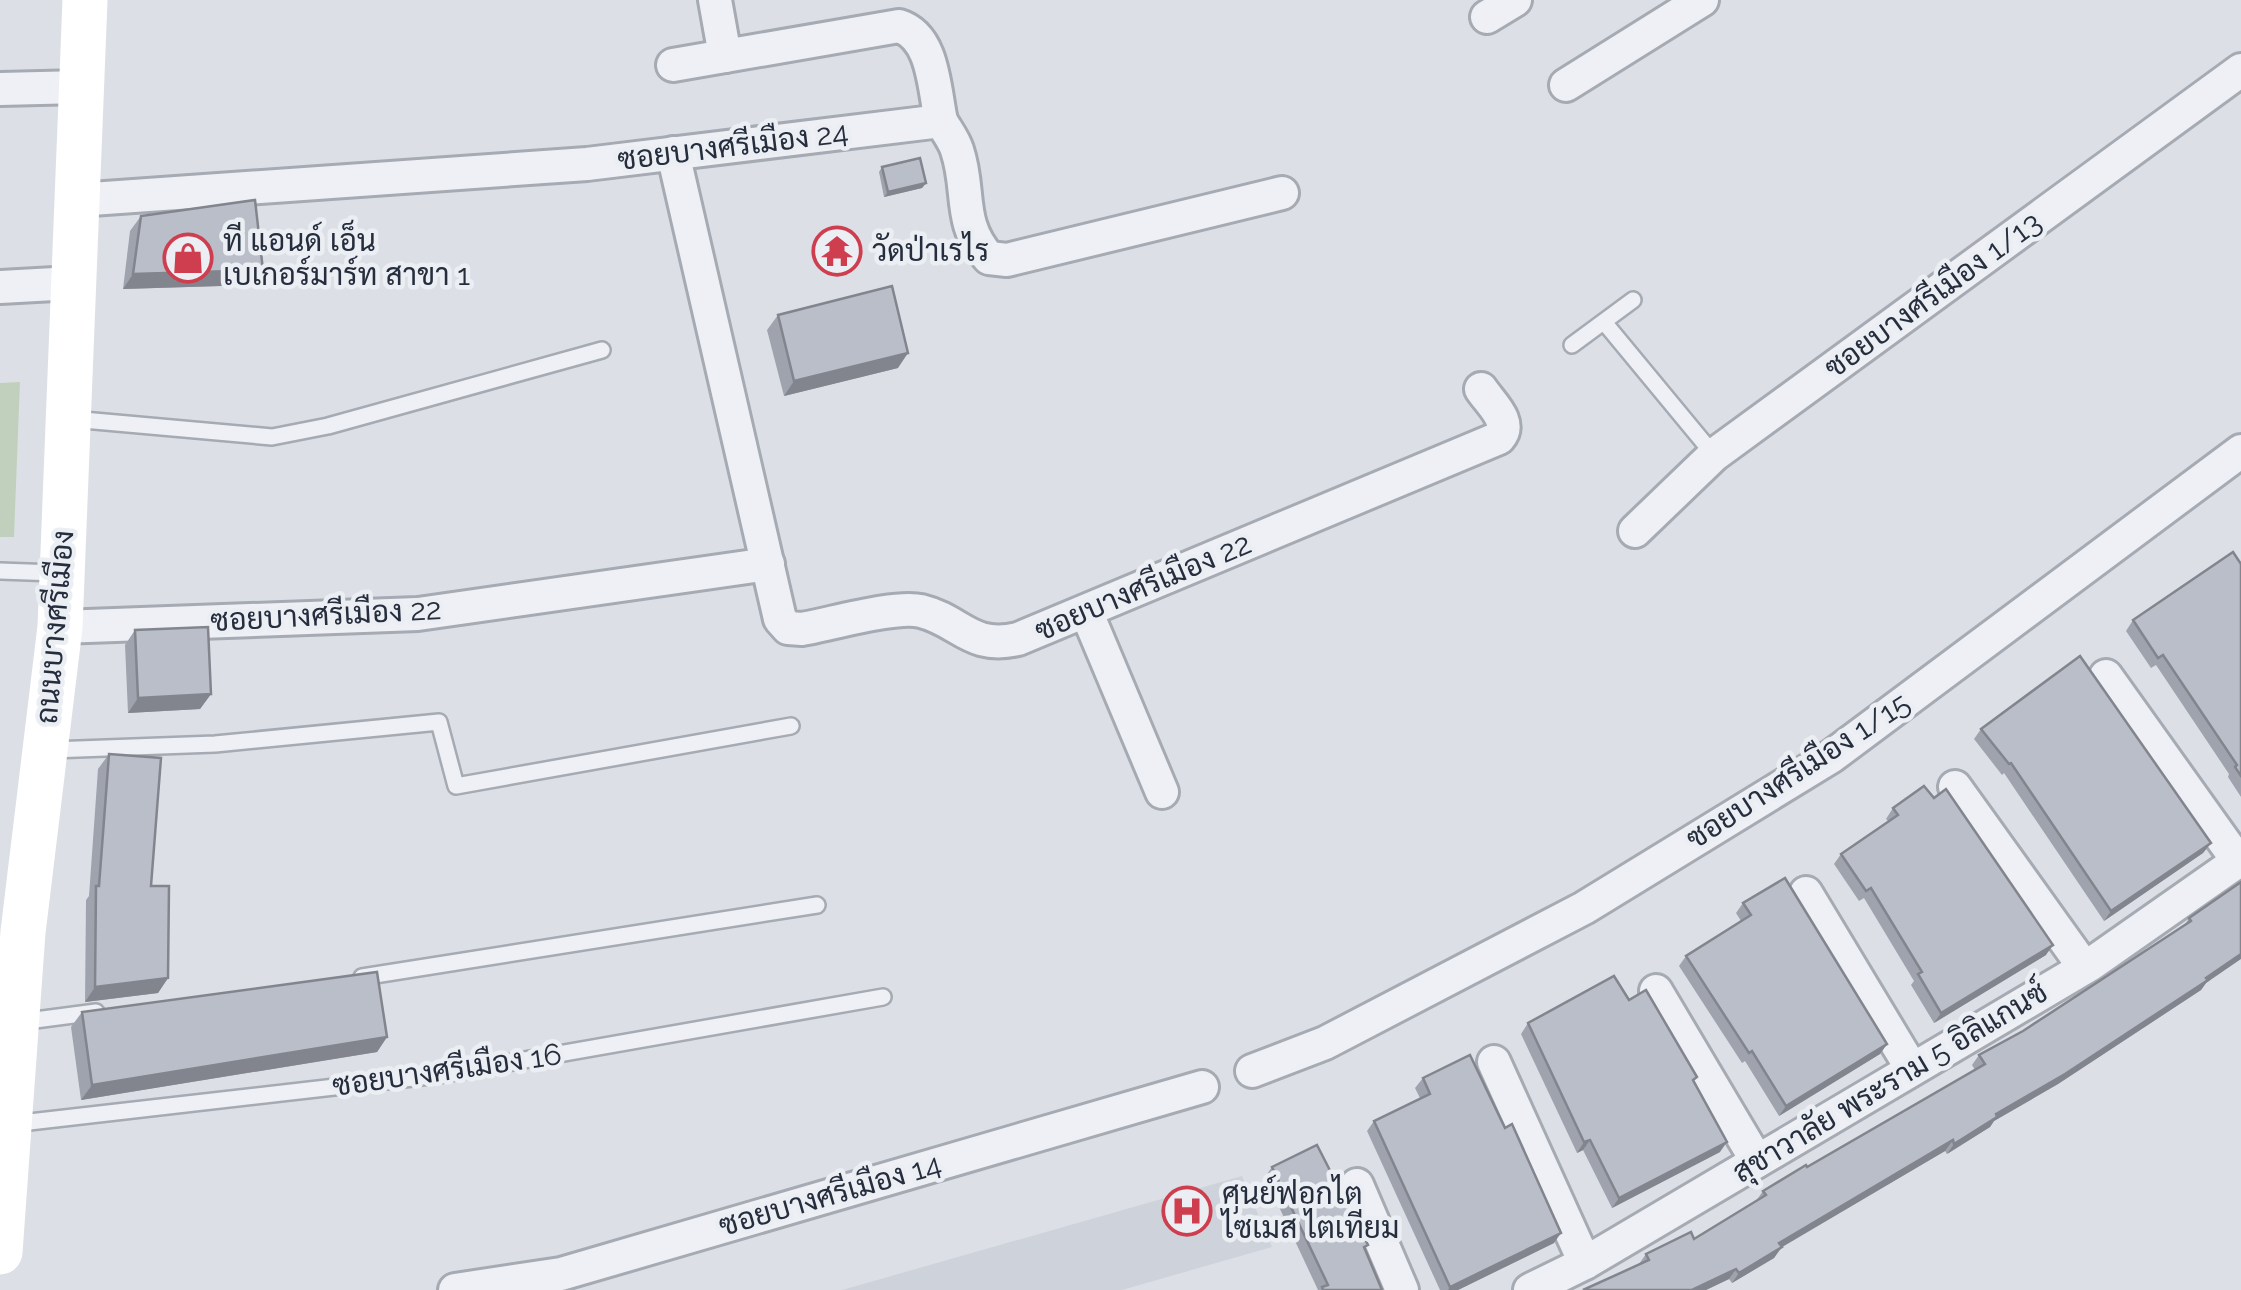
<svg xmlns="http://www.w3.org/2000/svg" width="2241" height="1290" viewBox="0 0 2241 1290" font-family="Raleway,Sarabun,sans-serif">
<rect width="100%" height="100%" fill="#dce0e6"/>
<polygon fill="#ced2db" points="1242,1176 1272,1247 1122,1290 842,1290"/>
<polygon fill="#c1d0bd" points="20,382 14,537 0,537 0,383"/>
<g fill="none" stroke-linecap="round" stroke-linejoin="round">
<g stroke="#a5aab3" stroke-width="20">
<g id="lane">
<polyline points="1604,322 1714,455"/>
<polyline points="1572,345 1633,300"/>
<polyline points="72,419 272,437 328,426 602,350"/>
<polyline points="0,571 56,573"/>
<polyline points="51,750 215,744 439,722 456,786 791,726"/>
<polyline points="362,977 817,905"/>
<polyline points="20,1022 96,1012"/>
<polyline points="12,1124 439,1075 883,997"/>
</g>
</g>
<g stroke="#a5aab3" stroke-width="38">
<g id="street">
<polyline points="715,0 725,56"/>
<polyline points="1487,17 1515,0"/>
<path d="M673,65L899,26C934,37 934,89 941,121"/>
<polyline points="1566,85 1702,0"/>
<polyline points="0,89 81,87"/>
<path d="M673,153L780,619L788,628L802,629C831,624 896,605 921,611C961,621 970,650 1018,639L1499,438C1513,422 1491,404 1481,389"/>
<path d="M77,200L587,164L941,121C946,130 954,140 957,150C971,191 957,222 989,258L1007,260L1282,193"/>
<polyline points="0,287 73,283"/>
<polyline points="1635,531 1714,455 2241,70"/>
<polyline points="1086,611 1162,792"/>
<polyline points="60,627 418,614 768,564"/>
<polyline points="2106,676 2238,861"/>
<polyline points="1955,787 2084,967"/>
<polyline points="1806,893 1912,1069"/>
<polyline points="1656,991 1757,1161"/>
<polyline points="1494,1062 1585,1263"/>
<polyline points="1252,1071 1325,1043 1584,908 1832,756 2241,451"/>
<polyline points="1357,1185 1402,1290"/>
<polyline points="455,1290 561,1274 1202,1087"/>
<polyline points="1530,1290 1585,1263 2091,964 2241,859"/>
</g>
</g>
<use href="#lane" stroke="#eff0f5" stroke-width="15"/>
<use href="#street" stroke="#eff0f5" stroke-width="32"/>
<polyline stroke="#fff" stroke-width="45" points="0,1252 23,932 60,627 85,0"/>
</g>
<g fill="#9fa3ad">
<polygon points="882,167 926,183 922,188 884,197 879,172"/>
<polygon points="141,216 263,270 253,285 123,289 130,231"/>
<polygon points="778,315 898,368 784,396 767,330"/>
<polygon points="2241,564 2241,797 2228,777 2229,774 2156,665 2151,668 2126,631 2133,620"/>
<polygon points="135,630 211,694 200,709 128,713 125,645"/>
<polygon points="1981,729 2211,843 2203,853 2104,921 2004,773 2002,775 1974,739"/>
<polygon points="109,754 151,886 168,978 158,993 85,1002 86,900 89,896 98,769"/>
<polygon points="1893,808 2046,955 1934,1023 1911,985 1914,981 1864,898 1859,901 1834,864 1841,854 1888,821 1886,819"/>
<polygon points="1743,903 1887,1044 1880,1054 1779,1116 1745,1061 1742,1063 1679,966 1686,956 1741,921 1736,913"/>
<polygon points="2189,918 2206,983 2201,990 2058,1084 1994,1121 1990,1127 1947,1154 1945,1151 1781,1247 1774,1258 1732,1283 1729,1279 1706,1290 1583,1290 1639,1264 1646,1254 1694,1239 1756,1201 1763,1191 1807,1167 1975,1070 1972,1065 1979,1055 2023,1031 2185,925"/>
<polygon points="1629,1000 1694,1082 1720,1152 1612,1208 1583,1150 1577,1153 1521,1034 1528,1023"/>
<polygon points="82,1012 387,1037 377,1052 81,1100 71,1027"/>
<polygon points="1423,1078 1554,1243 1458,1290 1440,1290 1367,1131 1374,1121 1420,1098 1415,1088"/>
<polygon points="1272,1167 1365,1249 1382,1290 1318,1290 1265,1177"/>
</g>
<g fill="#82858d">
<polygon points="926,183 922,188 884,197 888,192"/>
<polygon points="263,270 253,285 123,289 133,274"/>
<polygon points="908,353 898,368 784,396 794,381"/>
<polygon points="211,694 200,709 128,713 138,698"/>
<polygon points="2211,843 2203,853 2104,921 2111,911"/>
<polygon points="2053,945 2046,955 1934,1023 1941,1013"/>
<polygon points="2241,954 2241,959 2206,983 2201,990 2058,1084 1994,1121 1990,1127 1947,1154 1954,1144 1996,1114"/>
<polygon points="168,978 158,993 85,1002 95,987"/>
<polygon points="387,1037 377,1052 81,1100 92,1085"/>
<polygon points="1887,1044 1880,1054 1779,1116 1786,1106"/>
<polygon points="1590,1140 1583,1150 1577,1153 1584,1142"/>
<polygon points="1953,1140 1945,1151 1772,1253 1779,1243"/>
<polygon points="1727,1142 1720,1152 1612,1208 1619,1198"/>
<polygon points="1561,1233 1554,1243 1458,1290 1448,1290 1450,1287"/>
<polygon points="1782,1247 1774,1258 1732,1283 1739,1273"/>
<polygon points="1736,1269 1729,1279 1706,1290 1692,1290"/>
</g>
<g fill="#b9bec9" stroke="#82858d" stroke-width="2.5">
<polygon points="920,158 926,183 888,192 882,167"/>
<polygon points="255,200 263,270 133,274 141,216"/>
<polygon points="892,286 908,353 794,381 778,315"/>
<polygon points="2233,552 2241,564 2241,776 2235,767 2237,765 2163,655 2158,658 2133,620"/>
<polygon points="208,627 211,694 138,698 135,630"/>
<polygon points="2080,656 2211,843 2111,911 2011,763 2009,764 1981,729"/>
<polygon points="109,754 161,758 151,886 169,886 168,978 95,987 96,886 99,886"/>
<polygon points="1924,786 1934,798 1946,789 2053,945 1941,1013 1918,974 1922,972 1871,888 1866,891 1841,854 1898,815 1893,808"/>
<polygon points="1785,878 1887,1044 1786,1106 1752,1051 1749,1053 1686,956 1751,915 1743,903"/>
<polygon points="2241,882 2241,954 2206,978 2208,980 2065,1074 1996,1114 1997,1117 1954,1144 1953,1140 1779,1243 1782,1247 1739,1273 1736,1269 1692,1290 1583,1290 1649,1260 1646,1254 1691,1232 1694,1239 1766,1195 1763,1191 1806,1165 1807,1167 1985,1064 1979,1055 2023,1031 2191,921 2189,918"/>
<polygon points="377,972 387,1037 92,1085 82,1012"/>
<polygon points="1614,976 1629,1000 1646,990 1697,1077 1693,1080 1727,1142 1619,1198 1590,1140 1584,1142 1528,1023"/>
<polygon points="1470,1055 1505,1128 1512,1124 1561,1233 1450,1287 1374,1121 1430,1094 1423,1078"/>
<polygon points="1317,1145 1368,1245 1364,1247 1382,1290 1323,1290 1322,1287 1328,1285 1272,1167"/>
</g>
<defs>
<g id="temple-ring" transform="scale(2.5)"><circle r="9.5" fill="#ebeff4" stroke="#ce3e4e" stroke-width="1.5"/><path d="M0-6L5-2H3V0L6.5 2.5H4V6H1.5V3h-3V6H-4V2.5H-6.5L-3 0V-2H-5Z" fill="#ce3e4e"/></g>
<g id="shop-ring" transform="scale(2.5)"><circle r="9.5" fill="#ebeff4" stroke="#ce3e4e" stroke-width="1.5"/><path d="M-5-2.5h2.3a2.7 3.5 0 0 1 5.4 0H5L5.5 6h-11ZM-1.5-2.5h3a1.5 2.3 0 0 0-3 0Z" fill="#ce3e4e"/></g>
<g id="hospital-ring" transform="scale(2.5)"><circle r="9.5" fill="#ebeff4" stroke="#ce3e4e" stroke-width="1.5"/><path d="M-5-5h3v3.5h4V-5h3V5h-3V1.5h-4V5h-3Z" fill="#ce3e4e"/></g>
</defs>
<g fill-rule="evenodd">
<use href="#temple-ring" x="837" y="251"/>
<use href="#shop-ring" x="188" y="258"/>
<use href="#hospital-ring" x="1187" y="1211"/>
</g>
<g text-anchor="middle" stroke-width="9" stroke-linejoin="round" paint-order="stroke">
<g font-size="30" fill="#262d3d" stroke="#ebeff4">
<text transform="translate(733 146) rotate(-7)" y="10">ซอยบางศรีเมือง 24</text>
<text transform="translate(1933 295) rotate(-36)" y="10">ซอยบางศรีเมือง 1/13</text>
<text transform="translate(1143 587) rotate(-23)" y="10">ซอยบางศรีเมือง 22</text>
<text transform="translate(326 615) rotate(-3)" y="10">ซอยบางศรีเมือง 22</text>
<text transform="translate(55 627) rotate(-85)" y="10">ถนนบางศรีเมือง</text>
<text transform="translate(1798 771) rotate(-33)" y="10">ซอยบางศรีเมือง 1/15</text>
<text transform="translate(447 1070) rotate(-8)" y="10">ซอยบางศรีเมือง 16</text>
<text transform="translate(1890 1082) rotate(-31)" y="10">สุชาวาลัย พระราม 5 อิลิแกนซ์</text>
<text transform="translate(830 1195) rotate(-16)" y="10">ซอยบางศรีเมือง 14</text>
</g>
<g font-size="30" fill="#262d3d" stroke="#ebeff4" text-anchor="start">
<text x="223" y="251">ที แอนด์ เอ็น<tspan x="223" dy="34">เบเกอร์มาร์ท สาขา 1</tspan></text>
<text x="872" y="261">วัดป่าเรไร</text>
<text x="1222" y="1204">ศูนย์ฟอกไต<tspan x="1222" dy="34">ไซเมส ไตเทียม</tspan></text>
</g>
</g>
</svg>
